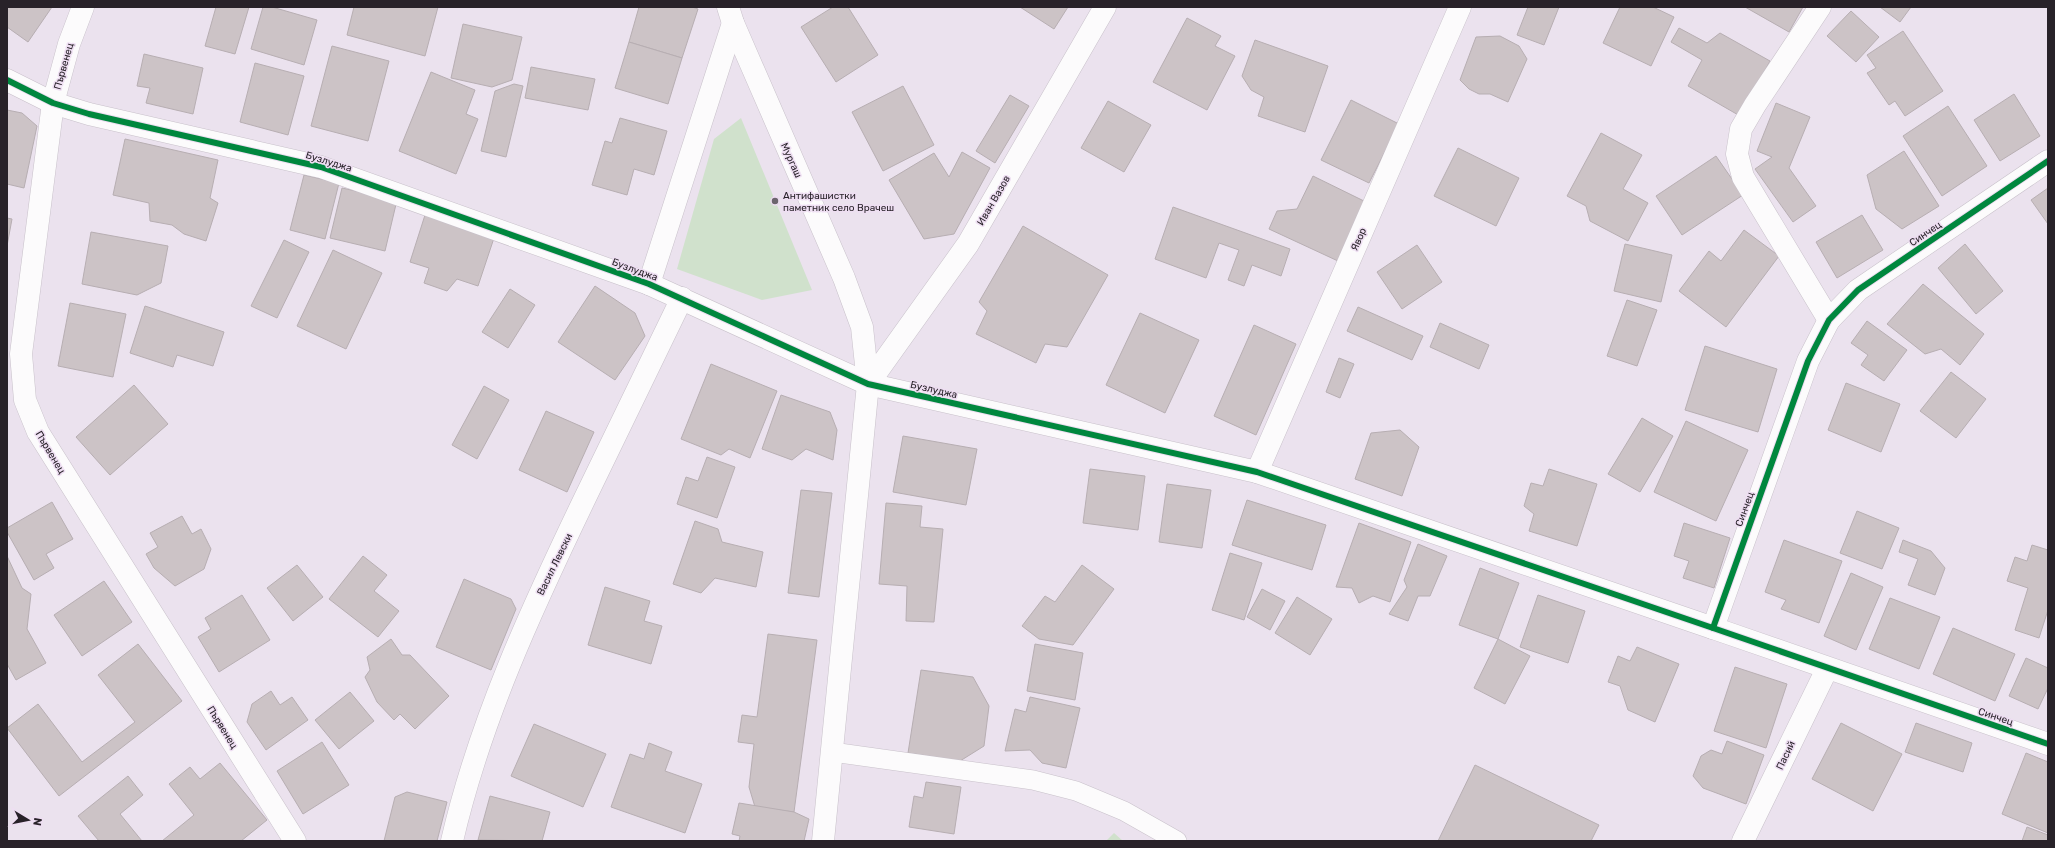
<svg xmlns="http://www.w3.org/2000/svg" width="2055" height="848" viewBox="0 0 2055 848" font-family="Rubik,sans-serif">
<rect width="100%" height="100%" fill="#ebe2ee"/>
<g fill="#d0e1cc">
<polygon points="741,118 812,290 762,300 677,269 714,139"/>
<polygon points="1114,833 1123,841 1106,841"/>
</g>
<g fill="#ccc3c6" stroke="#b7aeb2">
<polygon points="7,7 52,7 28,42 7,27"/>
<polygon points="216,7 249,7 235,54 205,46"/>
<polygon points="263,7 272,7 317,20 304,65 251,49"/>
<polygon points="354,7 438,7 425,56 347,35"/>
<polygon points="639,7 692,7 698,9 682,58 629,42"/>
<polygon points="833,7 848,7 878,55 836,82 801,27"/>
<polygon points="1020,7 1068,7 1054,29"/>
<polygon points="1528,7 1559,7 1544,45 1517,35"/>
<polygon points="1620,7 1653,7 1674,17 1651,66 1603,43"/>
<polygon points="1745,7 1803,7 1789,32"/>
<polygon points="1880,7 1911,7 1900,22"/>
<polygon points="1851,11 1879,37 1856,62 1827,36"/>
<polygon points="1187,18 1221,36 1215,46 1235,56 1207,110 1153,82"/>
<polygon points="463,24 522,37 512,80 492,87 451,78"/>
<polygon points="1679,28 1707,43 1720,33 1770,61 1740,116 1688,86 1702,60 1671,42"/>
<polygon points="1903,31 1943,91 1905,116 1895,101 1889,105 1867,73 1876,68 1867,55"/>
<polygon points="1500,36 1519,46 1527,59 1508,102 1490,94 1479,94 1469,89 1460,80 1476,37"/>
<polygon points="1255,40 1328,66 1305,132 1258,116 1264,97 1251,90 1242,76"/>
<polygon points="629,42 682,58 668,104 615,88"/>
<polygon points="332,46 389,61 368,141 311,126"/>
<polygon points="144,54 203,68 193,114 146,103 150,88 137,86"/>
<polygon points="255,63 304,76 288,135 240,122"/>
<polygon points="531,67 595,79 588,110 525,98"/>
<polygon points="431,72 475,90 466,114 478,119 456,174 399,151"/>
<polygon points="514,84 523,86 506,157 481,151 495,91"/>
<polygon points="903,86 934,145 883,171 852,112"/>
<polygon points="2014,94 2040,136 2000,161 1974,120"/>
<polygon points="1010,95 1029,106 995,163 976,151"/>
<polygon points="1351,100 1399,124 1369,183 1321,160"/>
<polygon points="1108,101 1151,125 1124,172 1081,148"/>
<polygon points="1776,103 1810,117 1789,168 1816,206 1793,222 1755,169 1772,157 1757,151"/>
<polygon points="1948,106 1987,166 1942,196 1903,136"/>
<polygon points="7,110 22,113 37,126 24,188 7,184"/>
<polygon points="620,118 667,131 654,175 634,169 627,195 592,185 605,141 612,143"/>
<polygon points="1601,133 1642,155 1623,189 1648,203 1628,241 1590,221 1586,206 1567,196"/>
<polygon points="125,139 218,160 210,198 218,203 206,241 184,234 172,225 150,221 149,203 113,195"/>
<polygon points="1458,148 1519,178 1496,226 1434,196"/>
<polygon points="1904,151 1939,206 1902,229 1876,209 1867,175"/>
<polygon points="962,152 990,168 954,234 924,239 889,180 934,153 949,177"/>
<polygon points="1716,156 1743,195 1682,235 1656,196"/>
<polygon points="304,175 339,183 325,239 290,230"/>
<polygon points="1313,176 1366,202 1338,261 1269,229 1277,211 1297,209"/>
<polygon points="342,188 397,200 385,251 330,238"/>
<polygon points="2048,188 2048,224 2031,200"/>
<polygon points="1173,207 1290,249 1281,276 1252,265 1244,286 1228,280 1239,250 1219,243 1206,278 1155,259"/>
<polygon points="425,215 494,238 478,286 457,279 447,291 424,283 429,268 410,262"/>
<polygon points="1862,215 1883,250 1837,278 1816,242"/>
<polygon points="7,218 12,219 7,246"/>
<polygon points="1023,226 1108,275 1067,347 1045,344 1036,363 976,334 987,311 979,302"/>
<polygon points="1744,230 1779,256 1726,327 1679,291 1709,251 1721,261"/>
<polygon points="91,232 168,246 161,283 137,295 82,284"/>
<polygon points="284,240 309,252 277,318 251,306"/>
<polygon points="1625,244 1672,255 1661,302 1614,291"/>
<polygon points="1965,244 2003,291 1976,314 1938,268"/>
<polygon points="1417,245 1442,282 1402,309 1377,272"/>
<polygon points="333,250 382,273 346,349 297,326"/>
<polygon points="1923,284 1984,334 1960,365 1941,349 1925,354 1887,324"/>
<polygon points="595,286 635,313 645,336 615,380 558,342"/>
<polygon points="510,289 535,305 508,348 482,332"/>
<polygon points="1627,300 1657,310 1637,366 1607,356"/>
<polygon points="70,303 126,314 113,377 58,366"/>
<polygon points="145,306 224,332 213,366 177,355 173,367 130,353"/>
<polygon points="1358,307 1423,336 1412,360 1347,331"/>
<polygon points="1140,313 1199,340 1165,413 1106,385"/>
<polygon points="1867,321 1907,350 1884,381 1861,365 1868,355 1851,343"/>
<polygon points="1440,323 1489,345 1479,369 1430,347"/>
<polygon points="1254,325 1296,344 1256,435 1214,416"/>
<polygon points="1705,346 1777,369 1758,432 1685,410"/>
<polygon points="1339,358 1354,364 1340,398 1326,392"/>
<polygon points="711,364 777,391 750,458 729,449 721,455 681,439"/>
<polygon points="1951,372 1986,399 1956,438 1920,411"/>
<polygon points="1846,383 1900,404 1881,452 1828,430"/>
<polygon points="134,385 168,424 110,475 76,437"/>
<polygon points="484,386 509,400 477,459 452,445"/>
<polygon points="781,395 830,412 837,430 833,460 806,449 792,460 762,449"/>
<polygon points="546,411 594,432 567,492 519,470"/>
<polygon points="1642,418 1673,436 1640,492 1608,474"/>
<polygon points="1686,421 1748,450 1716,521 1654,492"/>
<polygon points="1400,430 1419,447 1402,496 1355,479 1371,433"/>
<polygon points="903,436 977,449 966,505 893,492"/>
<polygon points="707,457 735,467 717,518 677,504 686,477 698,481"/>
<polygon points="1090,469 1145,476 1138,530 1083,523"/>
<polygon points="1549,469 1597,484 1577,546 1529,531 1534,514 1524,506 1531,483 1543,486"/>
<polygon points="1167,484 1211,490 1202,548 1159,542"/>
<polygon points="801,490 832,493 819,597 788,593"/>
<polygon points="1247,500 1326,525 1312,570 1232,545"/>
<polygon points="52,502 73,539 46,554 54,568 34,580 7,532 7,528"/>
<polygon points="886,503 922,506 920,527 943,529 934,622 906,621 907,586 879,584"/>
<polygon points="1857,511 1899,528 1882,569 1840,553"/>
<polygon points="182,516 192,534 201,529 211,549 204,569 175,586 154,568 146,554 158,547 150,533"/>
<polygon points="695,521 718,529 722,542 763,552 756,587 715,578 701,593 673,584"/>
<polygon points="1359,523 1411,542 1390,602 1373,596 1359,603 1352,588 1336,587"/>
<polygon points="1684,523 1730,538 1714,588 1683,578 1689,561 1674,556"/>
<polygon points="1784,540 1842,561 1819,623 1781,609 1786,600 1765,592"/>
<polygon points="1903,540 1931,551 1945,568 1935,595 1908,585 1918,559 1899,552"/>
<polygon points="1418,544 1447,556 1430,596 1418,596 1408,621 1389,614 1407,587 1404,580"/>
<polygon points="2032,545 2048,550 2048,610 2039,638 2015,630 2028,588 2007,581 2015,557 2027,561"/>
<polygon points="1230,553 1262,563 1244,620 1212,610"/>
<polygon points="7,556 22,588 31,594 27,629 46,663 16,680 7,664"/>
<polygon points="363,556 387,575 374,591 399,611 378,637 329,599"/>
<polygon points="297,565 323,597 293,621 267,588"/>
<polygon points="1082,565 1114,589 1073,645 1039,639 1022,626 1045,596 1055,602"/>
<polygon points="1480,568 1519,583 1498,639 1459,625"/>
<polygon points="1851,573 1883,587 1856,650 1824,636"/>
<polygon points="464,579 511,599 516,609 491,670 436,647"/>
<polygon points="104,581 132,622 82,656 54,615"/>
<polygon points="605,587 650,601 644,621 662,626 651,664 588,645"/>
<polygon points="1262,589 1285,601 1270,630 1247,617"/>
<polygon points="242,595 270,640 219,672 198,637 211,629 205,618"/>
<polygon points="1538,595 1585,611 1568,663 1520,647"/>
<polygon points="1297,597 1332,619 1310,655 1275,633"/>
<polygon points="1890,598 1940,617 1919,669 1869,649"/>
<polygon points="1953,628 2015,654 1995,701 1933,674"/>
<polygon points="768,634 817,640 794,812 755,807 749,787 754,744 738,742 742,715 757,717"/>
<polygon points="391,639 402,655 410,655 449,696 415,729 400,714 394,720 377,702 365,677 370,670 367,657"/>
<polygon points="1498,639 1530,656 1505,704 1474,688"/>
<polygon points="138,644 182,701 59,796 7,728 38,704 82,762 135,722 98,675"/>
<polygon points="1035,644 1083,653 1075,700 1027,691"/>
<polygon points="1637,647 1679,664 1655,722 1628,710 1620,686 1608,682 1618,656 1630,661"/>
<polygon points="2026,658 2048,668 2048,688 2038,709 2009,696"/>
<polygon points="1735,667 1787,684 1766,748 1714,731"/>
<polygon points="921,670 973,677 989,706 984,746 960,761 908,753"/>
<polygon points="271,691 280,705 292,697 308,720 266,750 247,722 252,704"/>
<polygon points="350,692 374,721 339,749 315,720"/>
<polygon points="1030,697 1080,708 1066,768 1042,763 1030,750 1005,751 1015,709 1026,712"/>
<polygon points="1841,723 1902,754 1873,811 1812,779"/>
<polygon points="1916,723 1972,743 1963,772 1905,752"/>
<polygon points="534,724 606,754 583,807 511,776"/>
<polygon points="1727,741 1764,755 1746,804 1703,788 1693,776 1701,756 1711,750 1722,754"/>
<polygon points="322,742 349,785 303,814 277,771"/>
<polygon points="649,743 672,752 665,771 702,784 685,833 611,807 630,754 644,759"/>
<polygon points="2026,753 2048,762 2048,833 2002,814"/>
<polygon points="220,763 267,820 241,841 162,841 194,815 169,784 190,767 200,779"/>
<polygon points="1475,765 1599,825 1591,841 1438,841"/>
<polygon points="128,776 143,795 120,814 142,841 99,841 78,816"/>
<polygon points="926,782 961,787 954,834 909,827 914,796 923,798"/>
<polygon points="407,792 447,802 437,841 384,841 395,797"/>
<polygon points="490,796 550,812 542,841 478,840"/>
<polygon points="739,803 794,812 809,819 804,841 739,841 740,836 732,834"/>
<polygon points="2027,827 2048,835 2048,841 2022,841"/>
</g>
<g fill="none" stroke-linecap="round" stroke-linejoin="round">
<g stroke="#c8c1ca" stroke-width="20">
<polyline id="lane" points="832,752 1033,780 1076,791 1124,811 1177,841"/>
</g>
<g stroke="#c8c1ca" stroke-width="23">
<g id="street">
<polyline points="83,7 69,44 53,103 21,354 25,400 38,432 295,841"/>
<polyline points="728,7 733,23 844,278 862,327 868,384 823,841"/>
<polyline points="1820,7 1755,105 1741,129 1737,154 1743,177 1829,320"/>
<polyline points="7,80 53,103 89,114 321,167 649,284 868,384 1257,472 1713,628"/>
<polyline points="2048,161 1858,290 1829,320 1808,361 1713,628 2048,744"/>
<polyline points="649,284 733,23"/>
<polyline points="868,384 968,244 1105,7"/>
<polyline points="1257,472 1460,7"/>
<path d="M452,841C480,720 532,608 586,496C618,430 650,364 682,298"/>
<polyline points="1743,841 1827,669"/>
</g>
</g>
<use href="#lane" stroke="#fcfbfc" stroke-width="19"/>
<use href="#street" stroke="#fcfbfc" stroke-width="22"/>
<g stroke="#eedef2" stroke-width="8">
<g id="cycleway">
<polyline points="7,80 53,103 89,114 321,167 649,284 868,384 1257,472 1713,628"/>
<polyline points="2048,161 1858,290 1829,320 1808,361 1713,628 2048,744"/>
</g>
</g>
<use href="#cycleway" stroke="#00873e" stroke-width="6"/>
</g>
<circle fill="#6c656e" stroke="#eedef2" stroke-width="1.5" cx="775" cy="201" r="4"/>
<g text-anchor="middle" stroke-width="3" stroke-linejoin="round" paint-order="stroke">
<g font-size="10" fill="#282229" stroke="#eedef2">
<text transform="translate(63 66) rotate(-74)" y="4">Първенец</text>
<text transform="translate(792 160) rotate(66)" y="4">Мургаш</text>
<text transform="translate(329 161) rotate(17)" y="4">Бузлуджа</text>
<text transform="translate(993 200) rotate(-60)" y="4">Иван Вазов</text>
<text transform="translate(1925 233) rotate(-34)" y="4">Синчец</text>
<text transform="translate(1358 239) rotate(-66)" y="4">Явор</text>
<text transform="translate(635 269) rotate(20)" y="4">Бузлуджа</text>
<text transform="translate(934 389) rotate(13)" y="4">Бузлуджа</text>
<text transform="translate(51 452) rotate(59)" y="4">Първенец</text>
<text transform="translate(1744 509) rotate(-70)" y="4">Синчец</text>
<text transform="translate(554 564) rotate(-64)" y="4">Васил Левски</text>
<text transform="translate(1996 716) rotate(19)" y="4">Синчец</text>
<text transform="translate(223 727) rotate(58)" y="4">Първенец</text>
<text transform="translate(1785 755) rotate(-64)" y="4">Пасий</text>
</g>
<g font-size="10" fill="#282229" stroke="#eedef2" text-anchor="start">
<text x="783" y="199">Антифашистки<tspan x="783" dy="12">паметник село Врачеш</tspan></text>
</g>
</g>
<rect width="2055" height="848" fill="none" stroke="#282229" stroke-width="16"/>
<g transform="translate(28 820) rotate(100)" stroke="#eedef2" stroke-width="3" paint-order="stroke">
<path d="M0-3L7 15L0 10L-7 15Z" fill="#282229"/>
<text y="-6" font-size="11" font-weight="bold" text-anchor="middle" fill="#282229">N</text>
</g>
</svg>
